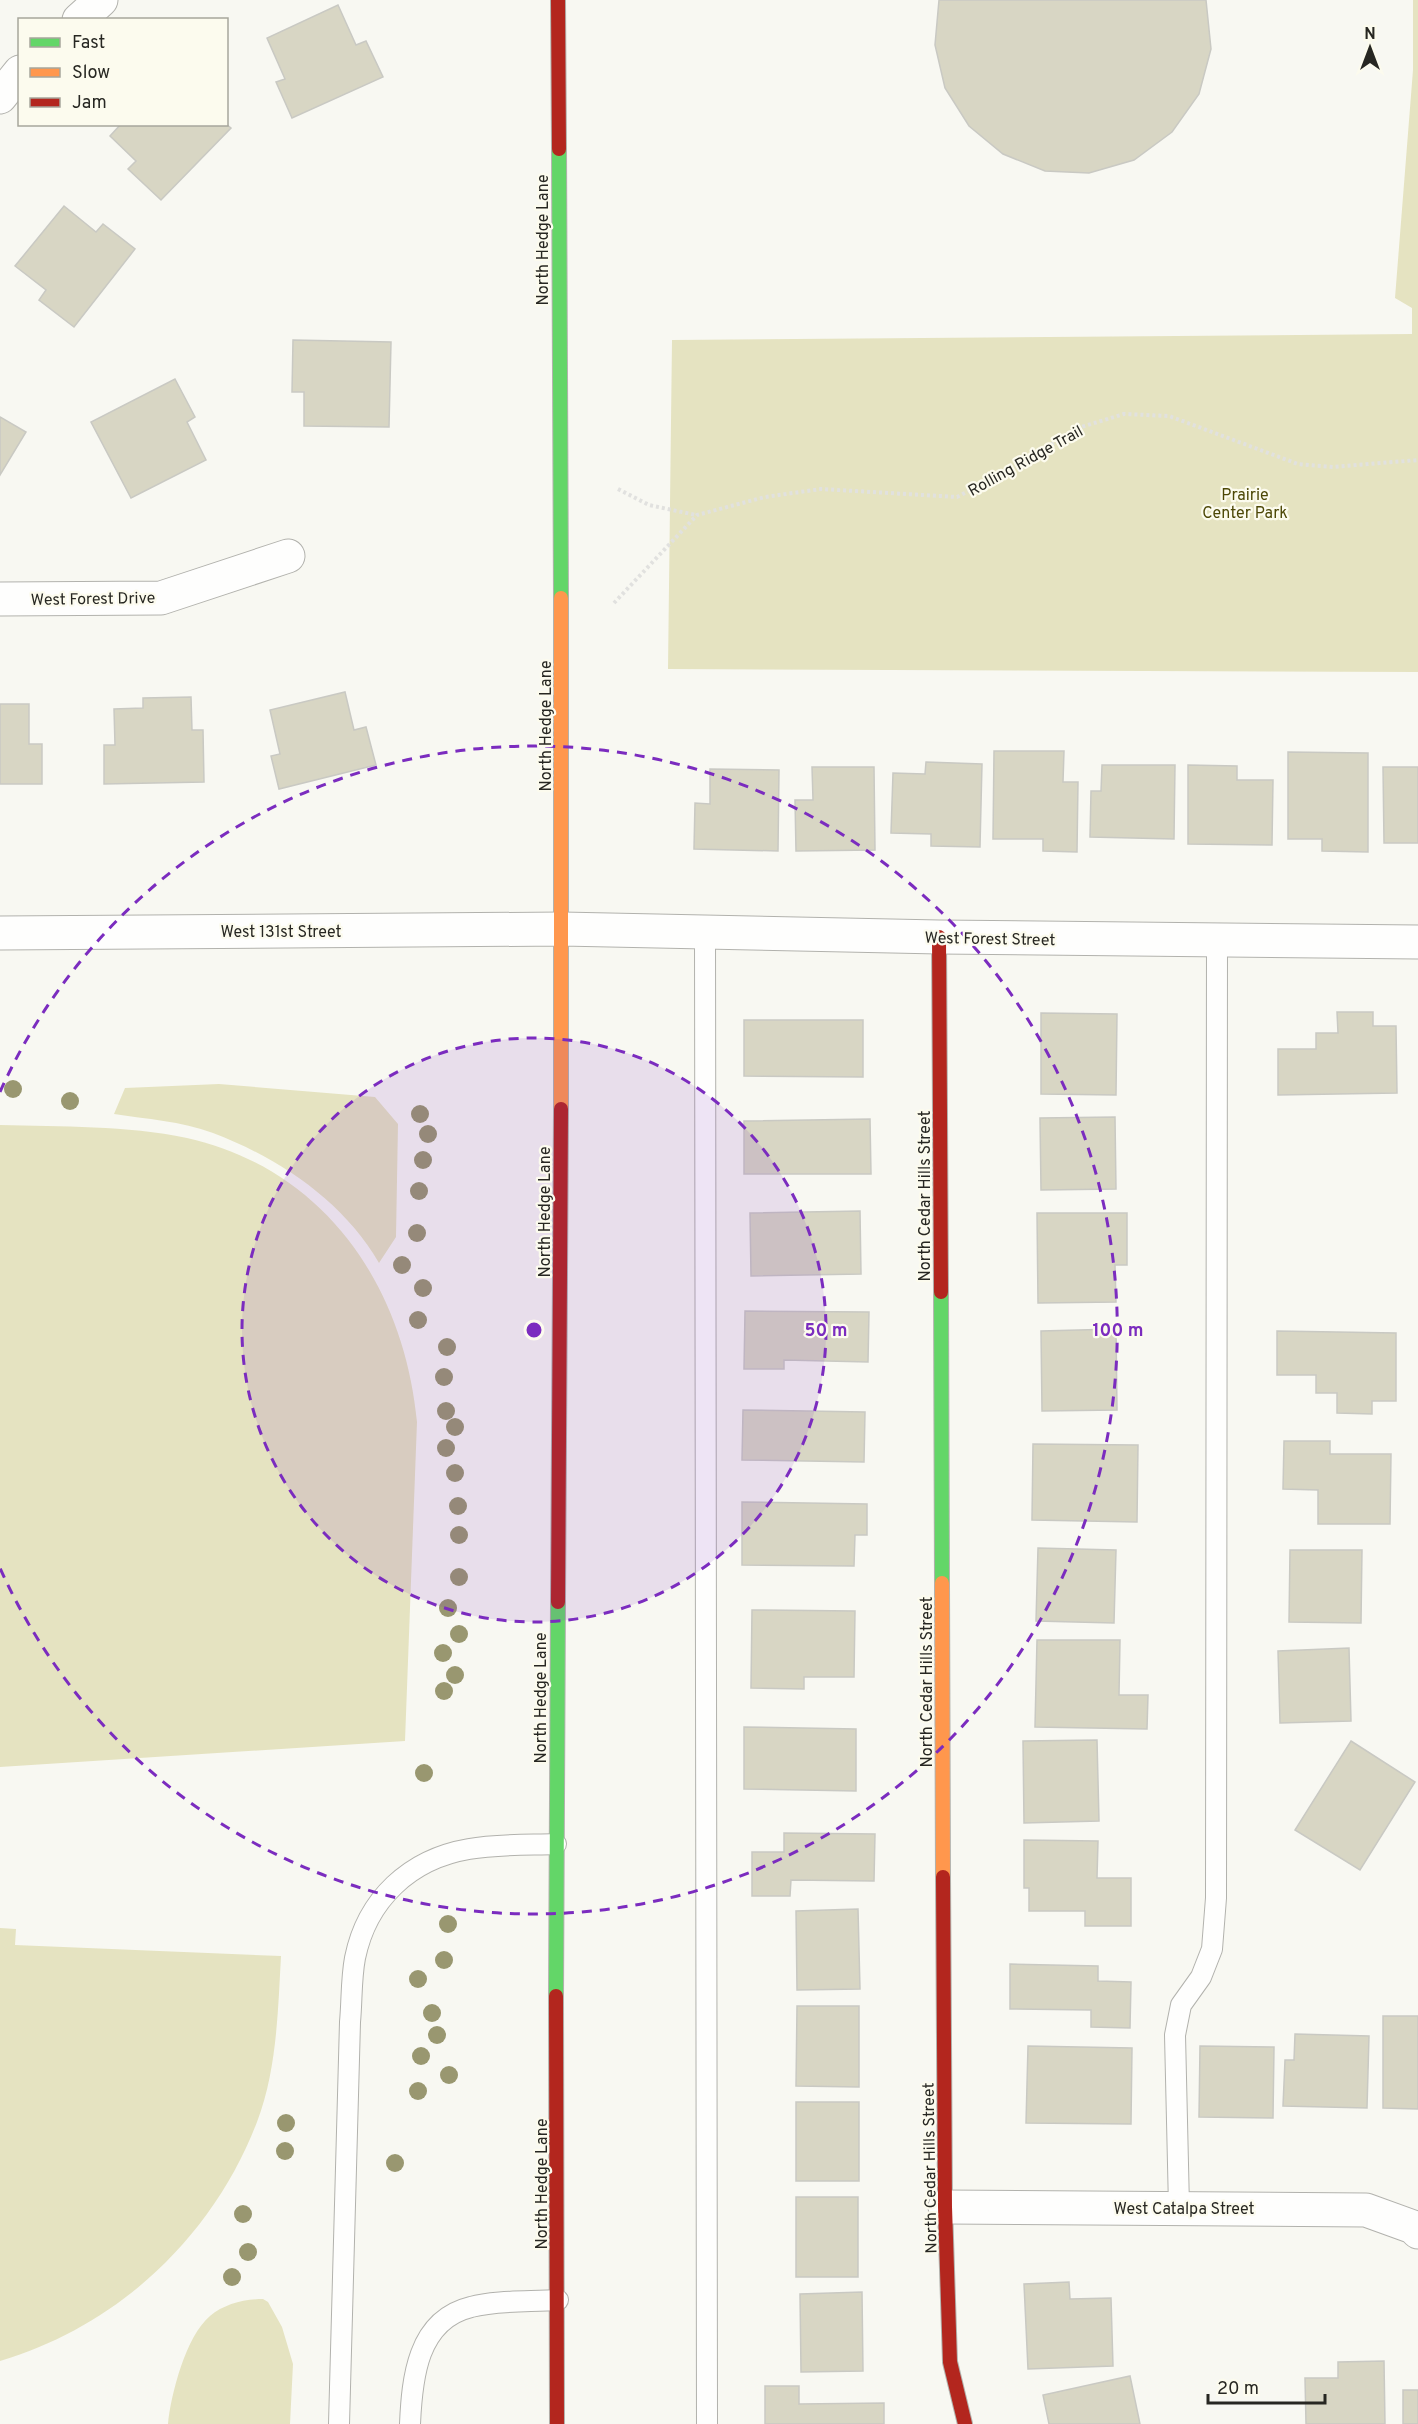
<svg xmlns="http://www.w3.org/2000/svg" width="1418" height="2424" viewBox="0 0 1418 2424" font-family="Overpass,sans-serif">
<rect width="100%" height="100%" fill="#f8f8f2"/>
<g fill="#e5e3c1">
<polygon points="1413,0 1418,0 1418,672 668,669 672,340 1412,334 1412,308 1395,298 1413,70"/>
<path d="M219,1084L375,1097L398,1124L396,1237L379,1263C343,1201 279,1158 213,1133C181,1121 146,1119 114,1114L125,1088Z"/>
<path d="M0,1125C62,1127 126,1125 187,1138C325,1169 404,1286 417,1422L405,1741L0,1767Z"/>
<path d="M0,1928L16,1929L15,1945L281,1956C278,2010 277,2070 257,2122C213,2237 118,2326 0,2361Z"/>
<path d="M263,2299L268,2302L282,2327L293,2364L290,2424H168C171,2394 186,2336 210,2316C224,2304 244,2299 263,2299Z"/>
</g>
<g fill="#d8d6c4" stroke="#c9c9c3" stroke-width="1.5">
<polygon points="1206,0 1211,49 1199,94 1172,132 1134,160 1089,173 1045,171 1003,154 969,126 945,88 935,45 939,0"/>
<polygon points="338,5 356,45 366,41 383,77 292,118 276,82 285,79 267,38"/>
<polygon points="121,124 226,124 231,128 161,200 128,169 136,161 110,136"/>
<polygon points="64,206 96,232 103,224 135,249 74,327 39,300 46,290 15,266"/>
<polygon points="293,340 391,342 389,427 304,426 304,392 292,392"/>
<polygon points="175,379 195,417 187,422 206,460 131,498 91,422"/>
<polygon points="0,417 26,432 0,475"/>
<polygon points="345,692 354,730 366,727 376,765 279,789 271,756 280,754 270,710"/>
<polygon points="191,697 192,730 203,730 204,782 104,784 104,745 115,745 114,709 143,708 143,698"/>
<polygon points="0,704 29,704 29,744 42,744 42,784 0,784"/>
<polygon points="994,751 1064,751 1063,782 1078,782 1077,852 1043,851 1043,839 993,839"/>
<polygon points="1288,752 1368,753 1368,852 1322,851 1322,839 1288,839"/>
<polygon points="926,762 982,764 980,847 931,846 931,834 891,833 893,773 925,774"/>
<polygon points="1102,765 1175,765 1174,839 1090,837 1091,791 1101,791"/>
<polygon points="1188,765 1237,766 1237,780 1273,780 1272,845 1188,844"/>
<polygon points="812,767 874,767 875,850 796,851 795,800 813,800"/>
<polygon points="1383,767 1418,767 1418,843 1384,843"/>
<polygon points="710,769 779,770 778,851 694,849 695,803 710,804"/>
<polygon points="1337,1012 1373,1012 1373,1026 1396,1026 1397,1093 1278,1095 1278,1049 1316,1049 1316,1033 1338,1033"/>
<polygon points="1041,1013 1117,1014 1116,1095 1041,1094"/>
<polygon points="744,1020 863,1020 863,1077 744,1076"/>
<polygon points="1115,1117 1116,1189 1041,1190 1040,1118"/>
<polygon points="870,1119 871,1174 744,1174 744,1121"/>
<polygon points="860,1211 861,1274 751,1276 750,1213"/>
<polygon points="1037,1213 1127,1213 1127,1265 1115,1265 1116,1302 1038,1303"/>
<polygon points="745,1311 869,1312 868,1362 784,1360 784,1369 744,1369"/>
<polygon points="1116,1329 1117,1410 1042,1411 1041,1331"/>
<polygon points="1277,1331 1396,1333 1396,1401 1372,1401 1372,1414 1337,1413 1337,1393 1316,1393 1316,1375 1277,1375"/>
<polygon points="743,1410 865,1412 864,1462 742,1460"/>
<polygon points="1284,1441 1330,1441 1330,1454 1391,1454 1390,1524 1318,1524 1318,1490 1283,1489"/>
<polygon points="1033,1444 1138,1445 1137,1522 1032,1520"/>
<polygon points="742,1502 867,1504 867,1535 855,1535 854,1566 742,1565"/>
<polygon points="1038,1548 1116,1550 1114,1623 1036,1621"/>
<polygon points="1290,1550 1362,1550 1361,1623 1289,1622"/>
<polygon points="752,1610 855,1611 854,1677 804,1677 804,1689 751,1688"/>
<polygon points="1037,1640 1120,1640 1119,1695 1148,1695 1147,1729 1035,1727"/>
<polygon points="1349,1648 1351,1721 1280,1723 1278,1651"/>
<polygon points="744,1727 856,1729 856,1791 744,1789"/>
<polygon points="1097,1740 1099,1821 1024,1823 1023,1741"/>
<polygon points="1351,1741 1415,1782 1360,1870 1295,1830"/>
<polygon points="784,1833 875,1834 874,1881 791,1880 790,1896 752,1896 752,1852 784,1852"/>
<polygon points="1024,1840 1098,1841 1097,1878 1131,1878 1131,1926 1085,1926 1085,1911 1029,1911 1029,1888 1024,1888"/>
<polygon points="858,1909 860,1989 797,1990 796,1911"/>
<polygon points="1010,1964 1098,1966 1098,1981 1131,1982 1130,2028 1091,2027 1091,2010 1010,2009"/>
<polygon points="797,2006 859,2006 859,2087 796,2086"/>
<polygon points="1383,2016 1418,2016 1418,2109 1383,2108"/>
<polygon points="1295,2034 1369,2036 1367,2108 1283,2106 1285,2060 1294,2060"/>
<polygon points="1028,2046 1132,2048 1131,2124 1026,2123"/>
<polygon points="1200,2046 1274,2047 1273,2118 1199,2117"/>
<rect x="796" y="2102" width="63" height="79"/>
<rect x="796" y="2197" width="62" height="80"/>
<polygon points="1069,2282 1070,2299 1111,2298 1113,2366 1028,2369 1024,2284"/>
<polygon points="862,2292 863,2371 801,2372 800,2294"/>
<polygon points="1384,2361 1385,2424 1306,2424 1305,2378 1338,2378 1338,2362"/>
<polygon points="1130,2376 1140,2424 1049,2424 1043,2395"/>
<polygon points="765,2386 799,2386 799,2404 884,2403 884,2424 765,2424"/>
<rect x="1403" y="2390" width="15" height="34"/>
</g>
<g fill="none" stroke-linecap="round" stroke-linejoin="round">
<g stroke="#b2b2ad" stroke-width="22">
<g id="lane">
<polyline points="705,933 707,2424"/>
<polyline points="1179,2207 1175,2035 1181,2005 1201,1977 1212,1949 1216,1898 1217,940"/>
<path d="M339,2424L350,2022C352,2001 351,1979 355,1958C367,1899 410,1859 469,1849C497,1844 528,1845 556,1844"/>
<path d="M410,2424C412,2379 417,2320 471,2307C496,2300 531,2302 558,2300"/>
</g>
</g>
<g stroke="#b2b2ad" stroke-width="35">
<g id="street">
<polyline points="79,20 101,0"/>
<polyline points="0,97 20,72"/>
<polyline points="0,599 161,598 288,556"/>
<polyline points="0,933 562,929 939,937 1418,942"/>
<polyline points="945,2207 1366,2210 1413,2227 1418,2232"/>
</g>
</g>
<g stroke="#b2b2ad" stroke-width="16">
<g id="fast">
<polyline points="559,149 561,598"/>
<polyline points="941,1292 942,1583"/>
<polyline points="556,1996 558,1602"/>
</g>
</g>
<g stroke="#b2b2ad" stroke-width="16">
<g id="slow">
<polyline points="561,598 561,1109"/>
<polyline points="942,1583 943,1877"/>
</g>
</g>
<g stroke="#b2b2ad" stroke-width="16">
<g id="jam">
<polyline points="558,0 559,149"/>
<polyline points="939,937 941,1292"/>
<polyline points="558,1602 561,1109"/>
<polyline points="943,1877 945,2207 950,2362 965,2424"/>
<polyline points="556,1996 557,2424"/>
</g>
</g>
<g stroke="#e1e1df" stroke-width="4" stroke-dasharray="3 3" stroke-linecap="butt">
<polyline points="618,489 649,505 696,515"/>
<polyline points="614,603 697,515 765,497 821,489 957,497 1013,468 1078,428 1124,414 1169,416 1298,464 1333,467 1418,460"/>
</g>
<use href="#lane" stroke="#fefefd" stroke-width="20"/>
<use href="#street" stroke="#fefefd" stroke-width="33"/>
<use href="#fast" stroke="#63d668" stroke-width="14"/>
<use href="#slow" stroke="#ff974d" stroke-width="14"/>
<use href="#jam" stroke="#b3261e" stroke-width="14"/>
</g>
<g fill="#999770">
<circle cx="13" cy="1089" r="9"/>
<circle cx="70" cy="1101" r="9"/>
<circle cx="420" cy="1114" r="9"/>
<circle cx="428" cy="1134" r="9"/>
<circle cx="423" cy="1160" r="9"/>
<circle cx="419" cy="1191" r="9"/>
<circle cx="417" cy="1233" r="9"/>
<circle cx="402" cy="1265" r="9"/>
<circle cx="423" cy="1288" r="9"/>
<circle cx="418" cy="1320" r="9"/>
<circle cx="447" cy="1347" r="9"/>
<circle cx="444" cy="1377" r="9"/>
<circle cx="446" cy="1411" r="9"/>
<circle cx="455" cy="1427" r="9"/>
<circle cx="446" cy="1448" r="9"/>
<circle cx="455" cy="1473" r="9"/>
<circle cx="458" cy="1506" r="9"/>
<circle cx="459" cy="1535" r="9"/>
<circle cx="459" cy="1577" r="9"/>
<circle cx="448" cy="1608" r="9"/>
<circle cx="459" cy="1634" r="9"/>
<circle cx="443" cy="1653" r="9"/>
<circle cx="455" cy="1675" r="9"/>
<circle cx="444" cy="1691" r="9"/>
<circle cx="424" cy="1773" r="9"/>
<circle cx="448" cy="1924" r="9"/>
<circle cx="444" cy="1960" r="9"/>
<circle cx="418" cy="1979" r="9"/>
<circle cx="432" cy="2013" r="9"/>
<circle cx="437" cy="2035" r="9"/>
<circle cx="421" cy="2056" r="9"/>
<circle cx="449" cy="2075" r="9"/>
<circle cx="418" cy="2091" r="9"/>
<circle cx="286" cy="2123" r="9"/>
<circle cx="285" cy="2151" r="9"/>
<circle cx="395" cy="2163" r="9"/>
<circle cx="243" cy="2214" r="9"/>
<circle cx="248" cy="2252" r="9"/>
<circle cx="232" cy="2277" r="9"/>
</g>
<circle cx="534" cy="1330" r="292" fill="#7b2cbf" fill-opacity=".12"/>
<g fill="none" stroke="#7b2cbf" stroke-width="3" stroke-dasharray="10 8">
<circle cx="534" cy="1330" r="292"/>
<path d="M0 1092A584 584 0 1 1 0 1568"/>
</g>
<g text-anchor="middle" stroke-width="4.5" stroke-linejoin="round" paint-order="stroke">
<g font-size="16" fill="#272722" stroke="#fcfbee">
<text transform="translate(542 240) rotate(-90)" y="6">North Hedge Lane</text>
<text transform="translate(1025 460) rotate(-29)" y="6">Rolling Ridge Trail</text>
<text transform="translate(93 598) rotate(-1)" y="6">West Forest Drive</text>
<text transform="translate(545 726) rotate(-90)" y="6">North Hedge Lane</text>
<text x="281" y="937">West 131st Street</text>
<text transform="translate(990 938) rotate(1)" y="6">West Forest Street</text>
<text transform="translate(924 1196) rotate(-90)" y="6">North Cedar Hills Street</text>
<text transform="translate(544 1212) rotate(-90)" y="6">North Hedge Lane</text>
<text transform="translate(926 1682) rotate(-90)" y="6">North Cedar Hills Street</text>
<text transform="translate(540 1698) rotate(-90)" y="6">North Hedge Lane</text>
<text transform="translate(929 2168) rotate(-91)" y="6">North Cedar Hills Street</text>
<text transform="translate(541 2184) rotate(-90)" y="6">North Hedge Lane</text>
<text x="1184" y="2214">West Catalpa Street</text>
</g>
<g font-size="16" fill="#4c4706" stroke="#fcfbee">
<text x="1245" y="500">Prairie<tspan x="1245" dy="18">Center Park</tspan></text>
</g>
</g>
<circle cx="534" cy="1330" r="9" fill="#7b2cbf" stroke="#fcfbee" stroke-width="3"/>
<g font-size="18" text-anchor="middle" font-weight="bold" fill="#7b2cbf" stroke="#fcfbee" stroke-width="4.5" stroke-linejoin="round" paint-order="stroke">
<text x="826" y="1336">50 m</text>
<text x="1118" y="1336">100 m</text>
</g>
<rect x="18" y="18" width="210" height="108" fill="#fcfbee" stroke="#a7a69c" stroke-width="1.5"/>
<rect x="30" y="38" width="30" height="9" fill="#63d668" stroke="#a7a69c" stroke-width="1.5"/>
<text x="72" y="48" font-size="18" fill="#272722">Fast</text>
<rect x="30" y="68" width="30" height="9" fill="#ff974d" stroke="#a7a69c" stroke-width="1.5"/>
<text x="72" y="78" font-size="18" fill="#272722">Slow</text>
<rect x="30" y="98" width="30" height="9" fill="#b3261e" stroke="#a7a69c" stroke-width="1.5"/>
<text x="72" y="108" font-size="18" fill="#272722">Jam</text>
<g transform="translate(1370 48)" stroke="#fcfbee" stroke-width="4.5" paint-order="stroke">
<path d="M0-4.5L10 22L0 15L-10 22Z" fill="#272722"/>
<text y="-9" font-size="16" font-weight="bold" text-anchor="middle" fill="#272722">N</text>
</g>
<path d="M1208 2394v9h117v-9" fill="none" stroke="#272722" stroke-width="3"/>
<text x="1217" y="2394" font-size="18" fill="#272722" stroke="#fcfbee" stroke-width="4.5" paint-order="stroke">20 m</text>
</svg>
